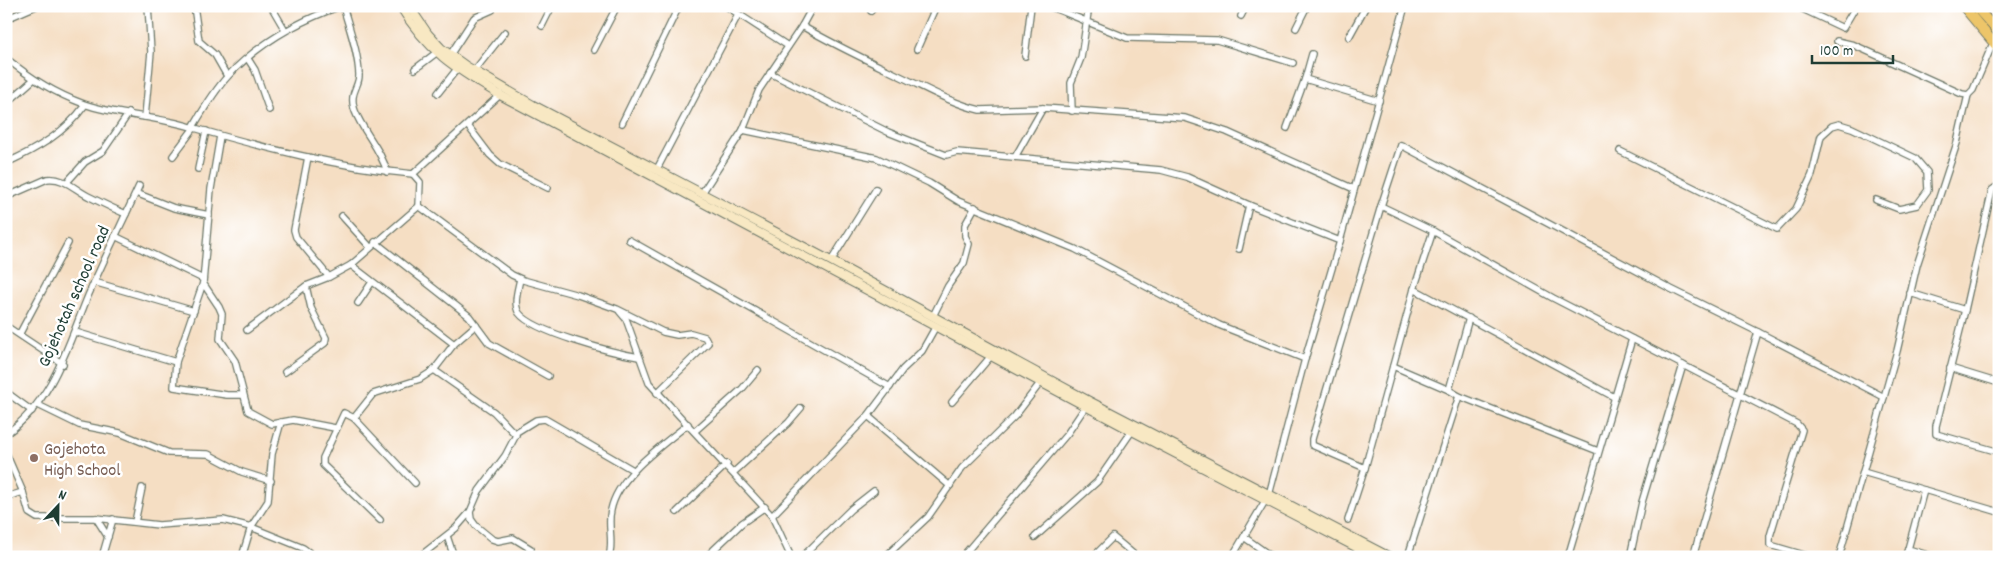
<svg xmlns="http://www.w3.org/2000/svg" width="2005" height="563" viewBox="0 0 2005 563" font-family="Dekko,sans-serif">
<rect width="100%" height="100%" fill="#fff"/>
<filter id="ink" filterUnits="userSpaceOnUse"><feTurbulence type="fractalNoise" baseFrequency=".02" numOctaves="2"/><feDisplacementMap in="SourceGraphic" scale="10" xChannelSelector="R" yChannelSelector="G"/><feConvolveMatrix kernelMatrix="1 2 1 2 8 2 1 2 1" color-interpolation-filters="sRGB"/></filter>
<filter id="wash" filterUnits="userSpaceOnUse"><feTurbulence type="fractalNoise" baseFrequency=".0096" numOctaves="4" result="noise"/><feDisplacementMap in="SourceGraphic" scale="20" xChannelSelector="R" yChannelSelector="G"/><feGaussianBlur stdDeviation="1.12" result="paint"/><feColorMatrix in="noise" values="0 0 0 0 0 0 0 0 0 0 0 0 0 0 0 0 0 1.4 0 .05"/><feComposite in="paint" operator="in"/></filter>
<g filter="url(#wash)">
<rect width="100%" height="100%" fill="#f5dec3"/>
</g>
<g filter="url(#ink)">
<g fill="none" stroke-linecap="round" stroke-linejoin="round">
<g stroke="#6a7566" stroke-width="8">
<g id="minor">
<polyline points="194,6 199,41 215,55 227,76"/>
<polyline points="271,6 285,30"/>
<path d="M343,6C349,28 358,51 359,74C360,87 348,92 355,111C363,132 381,149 387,172"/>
<polyline points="726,6 788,46"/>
<polyline points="1049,6 1127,38 1217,40 1293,63"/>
<polyline points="1796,6 1843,28 1856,6"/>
<polyline points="871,11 874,6"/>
<polyline points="1241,16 1246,6"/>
<polyline points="6,19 36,6"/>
<polyline points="542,26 552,6"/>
<path d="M802,26C836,46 871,62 906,79C929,90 954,104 980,110L1043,108L1185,118L1227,132L1354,189"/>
<polyline points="1296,28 1307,6"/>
<polyline points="1349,37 1366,6"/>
<polyline points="1837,41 1854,45 1962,94 1968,95 1973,90 1993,43"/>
<polyline points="917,49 936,6"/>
<polyline points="594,50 617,6"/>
<polyline points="450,55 474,18 492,10"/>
<polyline points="1025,56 1031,6"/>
<path d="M6,58C30,78 54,93 84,104C118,116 157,116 191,127C264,148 338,167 413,174L501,94"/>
<polyline points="248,59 255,70 269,110"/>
<polyline points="415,69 436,53"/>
<polyline points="474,71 505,32"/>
<polyline points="770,73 888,132 946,155 957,152 1161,170 1187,177 1249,205 1340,241"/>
<polyline points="1305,79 1312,54"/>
<polyline points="438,93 457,69"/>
<polyline points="6,104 33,80"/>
<polyline points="1072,111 1071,83 1081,58 1089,6"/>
<polyline points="145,117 151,52 148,6"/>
<polyline points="622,123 679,6"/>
<polyline points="468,126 490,155 500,164 548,188"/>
<path d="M193,127C203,110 214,91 228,76C259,43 298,21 341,6"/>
<polyline points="1287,128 1305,79 1379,101"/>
<polyline points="743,130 877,158 929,183 958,201 1075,249 1219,325 1305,359"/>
<polyline points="1620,151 1777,229 1796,209 1812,175 1821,136 1832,126 1839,124 1852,128 1915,158 1927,172 1928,190 1917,205 1899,209 1876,200"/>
<polyline points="173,156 194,128"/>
<polyline points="308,157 294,230 296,237 329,277"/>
<polyline points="1015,157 1043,108"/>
<path d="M6,163C37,149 65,133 85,105"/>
<polyline points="198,169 206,131"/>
<polyline points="657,169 738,15"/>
<polyline points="413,174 420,182 419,206 512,275 523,280 578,295 617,309 663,332 677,335 691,333 705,337 708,343 657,393"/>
<polyline points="67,182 85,162 103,151 129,113"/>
<polyline points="1999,185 1992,190 1965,310 1936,426 1936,434 1999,452"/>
<polyline points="136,193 174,208 209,215"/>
<polyline points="702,193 743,130 759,90 802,26 813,6"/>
<path d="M6,197L47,179C65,177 75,190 90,197C102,203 114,209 126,214"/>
<polyline points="1381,206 1433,231"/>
<polyline points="342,216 370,247"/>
<polyline points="115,236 203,279"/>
<polyline points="629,240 890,387"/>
<polyline points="375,242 469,316 489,343 548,376"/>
<polyline points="1239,249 1249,205"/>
<polyline points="831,261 876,189"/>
<polyline points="351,265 454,344"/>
<path d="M520,279C518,289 513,304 519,313C533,332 614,353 639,357"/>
<polyline points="94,282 194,311"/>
<polyline points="203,283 219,307 222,314 220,339 235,361 248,411 272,424 293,420 335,428"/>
<polyline points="1414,289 1614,397"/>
<polyline points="1910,293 1965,310"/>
<polyline points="358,303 372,282"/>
<polyline points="620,312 626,319 649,383 772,516 791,557"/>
<polyline points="933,316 948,286 964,263 969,244 965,236 965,225 975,207"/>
<polyline points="1469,318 1449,390 1459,396 1598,451"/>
<polyline points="6,326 63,364"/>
<polyline points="247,330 306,286"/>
<polyline points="75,332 176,362 203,283 211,189 220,136"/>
<polyline points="1758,332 1671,289 1401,145 1381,206 1312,439 1312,445 1365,468 1414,289 1433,231 1553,298 1797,424 1802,430 1770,536 1770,545 1811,557"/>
<polyline points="20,333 68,243"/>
<polyline points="176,362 174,387 227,395 243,395"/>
<polyline points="1393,366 1449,390"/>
<polyline points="1950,368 1999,383"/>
<polyline points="285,372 325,343 326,338 311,308 306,286 329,277 351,265 419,206"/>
<polyline points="6,392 32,411"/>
<polyline points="952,402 991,356"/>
<polyline points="38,405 79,425 120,433 169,453 208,454 242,472 271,481"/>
<polyline points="868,416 950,486"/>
<polyline points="354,418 373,394 420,379 434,370 454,344 476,325"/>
<polyline points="695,431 742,389 758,370"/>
<polyline points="515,433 536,420 545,419 633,470"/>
<path d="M6,434C53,401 67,347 88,296C104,259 122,223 139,186"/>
<polyline points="6,453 23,492 29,513 37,518 96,518 159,525 223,520 251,527 303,548 315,557"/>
<polyline points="734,472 788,423 801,408"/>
<polyline points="1863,472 1999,512"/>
<polyline points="1924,490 1908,549 1934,557"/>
<polyline points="1269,495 1305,359 1340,241 1405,6"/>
<polyline points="6,497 23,492"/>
<polyline points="470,512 471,519 476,526 492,539 498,541 513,538 531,549 528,557"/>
<polyline points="677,512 727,464"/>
<polyline points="772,516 868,416 903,369 922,351 936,326"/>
<polyline points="96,518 108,537"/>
<polyline points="380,520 323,465 323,458 344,413 354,418 415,483"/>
<polyline points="1348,520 1365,468"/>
<polyline points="135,522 142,488"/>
<polyline points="447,536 454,557"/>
<polyline points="1035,537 1097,482 1132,431"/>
<polyline points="1244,537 1272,557"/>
<polyline points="1409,553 1459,396"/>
<polyline points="102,557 113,519"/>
<polyline points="242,557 251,527 268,501 272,454 281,422"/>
<polyline points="419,557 456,528 470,512 479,491 505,456 516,435 494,412 434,370"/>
<path d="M609,557C614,541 607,525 611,510C618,475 662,446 688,424"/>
<polyline points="706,557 742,523 765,507"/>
<polyline points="802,557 851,509 874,491"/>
<polyline points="885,557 928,517 962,468 1015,416 1041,382"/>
<polyline points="962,557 1067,434 1088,403"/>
<polyline points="1093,557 1113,537 1137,557"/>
<polyline points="1232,557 1265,501"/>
<polyline points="1568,557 1632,339"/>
<polyline points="1630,557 1642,502 1683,365"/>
<polyline points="1693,557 1758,332 1884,397"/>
<polyline points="1839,557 1897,351 1917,265 1957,143 1968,95"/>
<polyline points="1905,557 1908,549"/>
</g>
</g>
<g stroke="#6a7566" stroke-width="10">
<g id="secondary">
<path d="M400,6C428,52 455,68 500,95L1136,433L1375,557"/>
<polyline points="409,6 428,34 441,48 466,66 533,105 831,261 1089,401 1390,557"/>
</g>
</g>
<g stroke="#6a7566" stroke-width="11">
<g id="primary">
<polyline points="1963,6 1999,49"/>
<polyline points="1975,6 1999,33"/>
</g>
</g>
<use href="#minor" stroke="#fff" stroke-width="5.5"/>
<use href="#secondary" stroke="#f8e8c3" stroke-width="8"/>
<use href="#primary" stroke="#edc569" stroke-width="9"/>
</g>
</g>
<circle fill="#8d6e63" stroke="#fff" stroke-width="2" cx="34" cy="458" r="5"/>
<g text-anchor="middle" stroke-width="5" stroke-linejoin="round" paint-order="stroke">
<g font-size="18" fill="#1f3d34" stroke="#fff">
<text transform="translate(73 296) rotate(-66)" y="6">Gojehotah school road</text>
</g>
<g font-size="18" fill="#785e54" stroke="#fff" text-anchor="start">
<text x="44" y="454">Gojehota<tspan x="44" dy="21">High School</tspan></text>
</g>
</g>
<rect width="2005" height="563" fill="none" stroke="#fff" stroke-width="25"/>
<g transform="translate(58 506) rotate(22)" stroke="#ffffff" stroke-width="4" paint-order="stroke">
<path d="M0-4L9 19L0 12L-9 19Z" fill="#1f3d34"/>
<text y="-8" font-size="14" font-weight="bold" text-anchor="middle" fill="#1f3d34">N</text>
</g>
<path d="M1812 55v8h81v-8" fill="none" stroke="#1f3d34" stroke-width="2.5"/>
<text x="1820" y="55" font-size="15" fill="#1f3d34" stroke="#ffffff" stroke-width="4" paint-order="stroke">100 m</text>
</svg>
